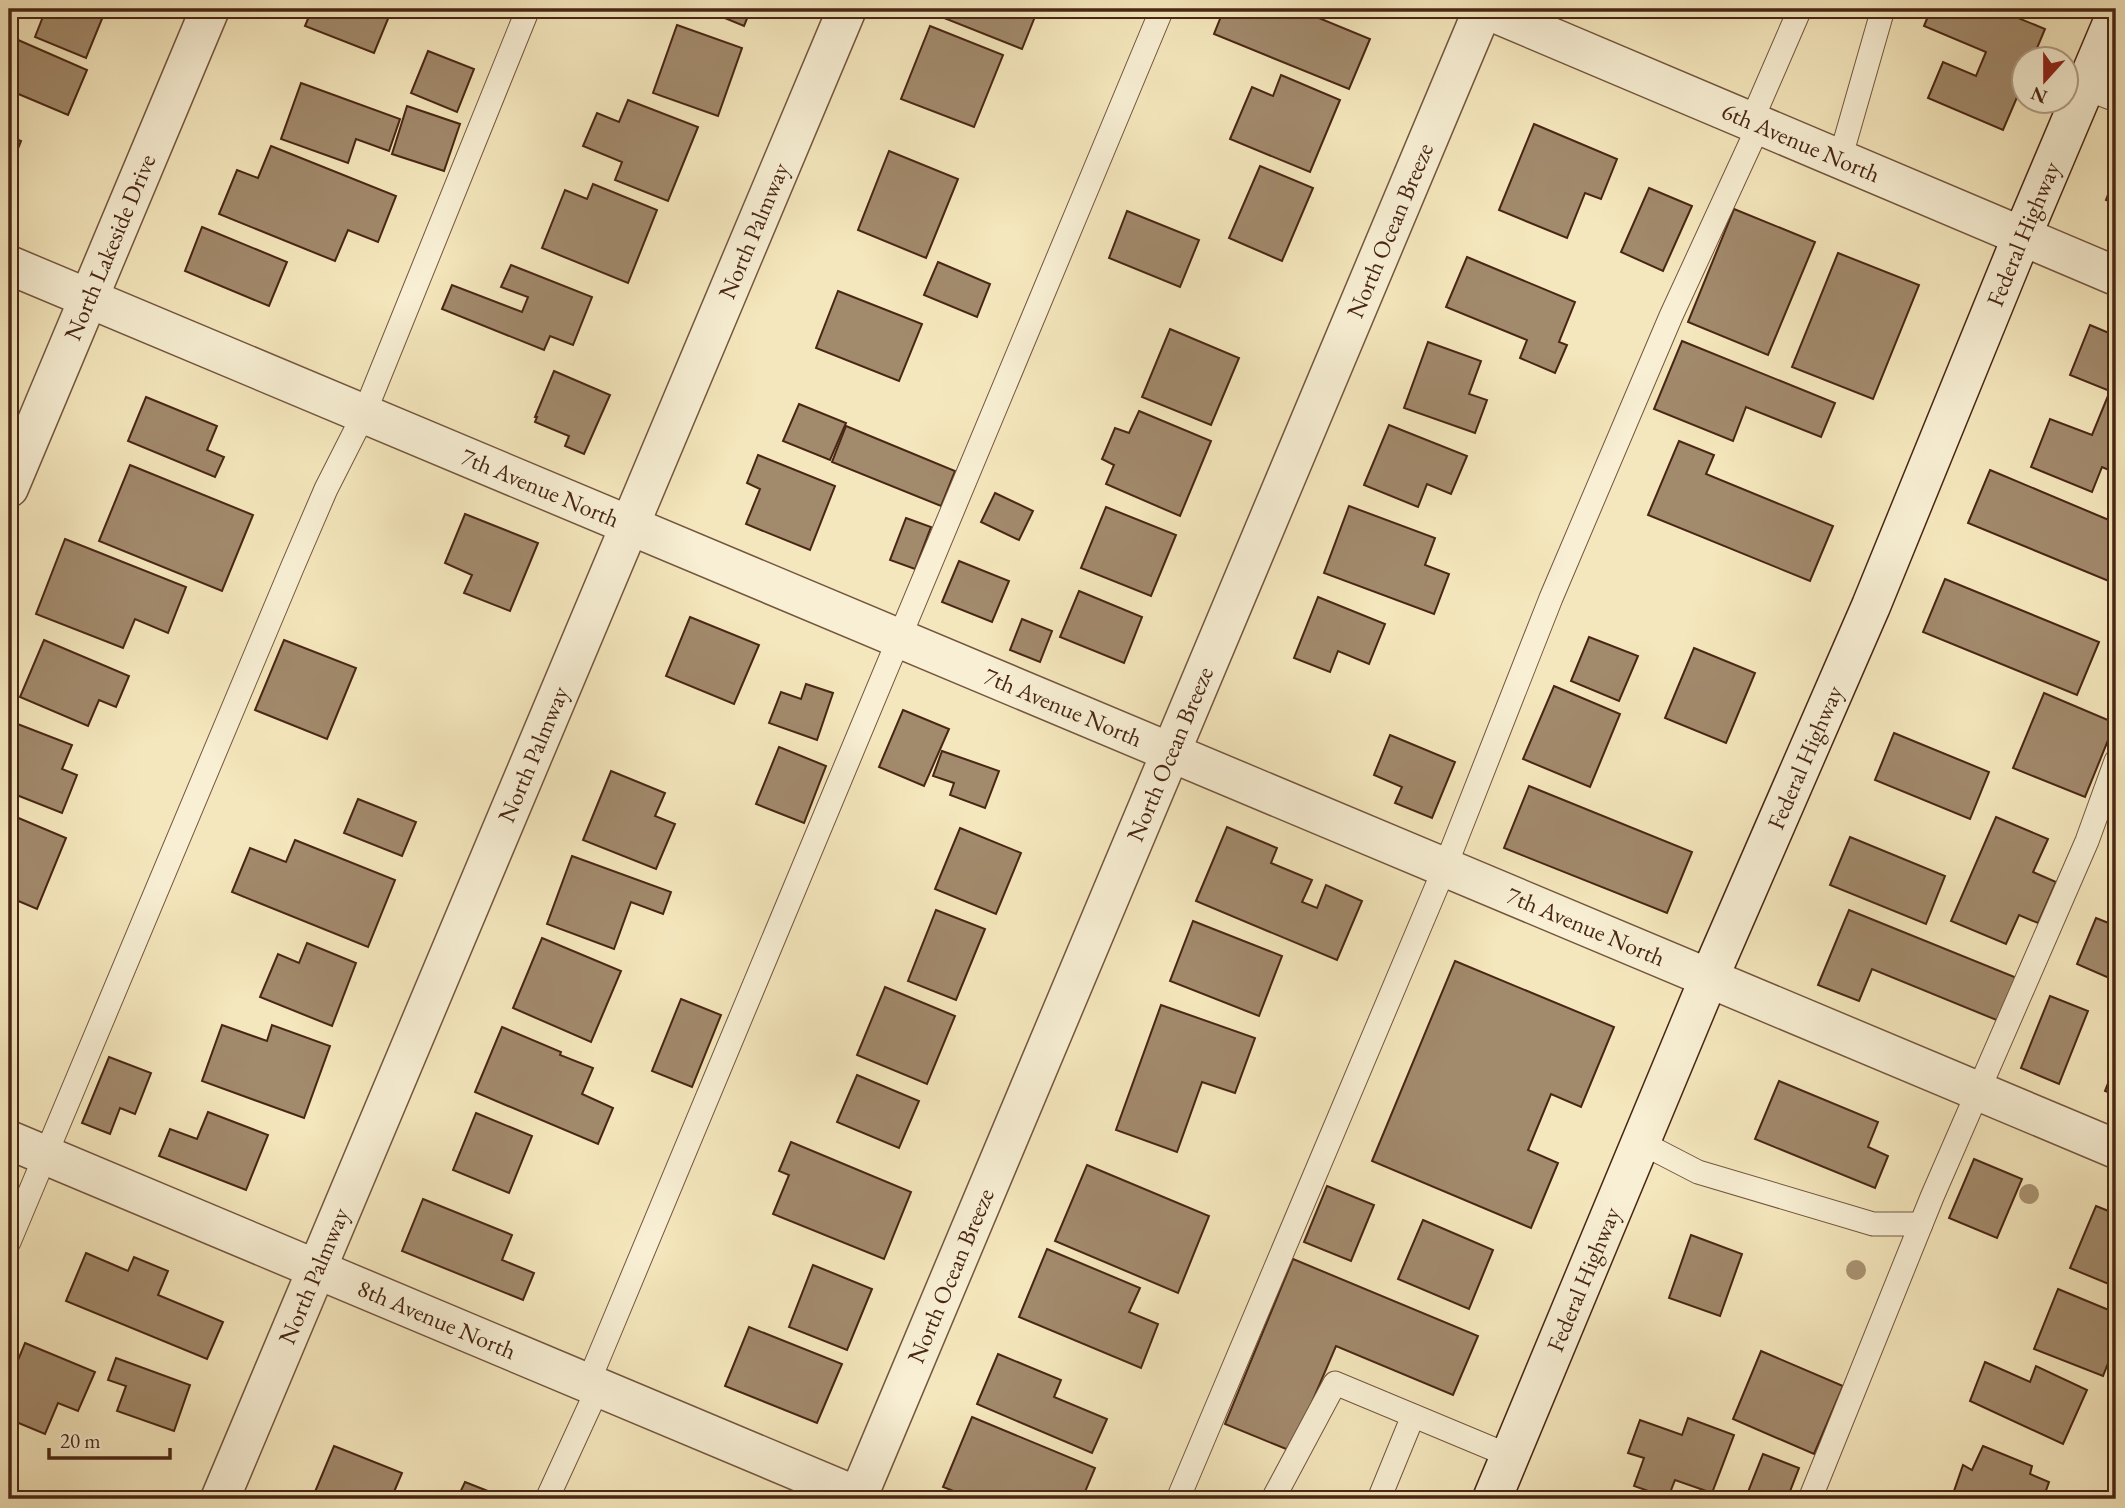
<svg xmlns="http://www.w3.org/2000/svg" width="2125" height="1508" viewBox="0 0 2125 1508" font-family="'EB Garamond',serif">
<rect width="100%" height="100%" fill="#f5e7bd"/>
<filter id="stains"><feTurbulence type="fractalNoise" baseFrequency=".00286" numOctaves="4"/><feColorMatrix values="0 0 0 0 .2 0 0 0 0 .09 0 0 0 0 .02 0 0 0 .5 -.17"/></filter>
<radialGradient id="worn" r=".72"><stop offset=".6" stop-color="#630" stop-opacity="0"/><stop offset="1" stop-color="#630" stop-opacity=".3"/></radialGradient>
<g fill="#a28a6c" stroke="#492614" stroke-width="2">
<polygon points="46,9 106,9 86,58 35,37"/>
<polygon points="312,9 392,9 374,53 305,26"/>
<polygon points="703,9 751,9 744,26"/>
<polygon points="948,9 1038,9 1022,49 944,18"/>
<polygon points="1224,9 1297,9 1370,39 1349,89 1214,34"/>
<polygon points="1931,9 1996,9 2045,29 2032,60 2024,60 2024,81 2003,130 1928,98 1943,62 1976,76 1986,52 1924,26"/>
<polygon points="677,25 742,48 718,116 653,93"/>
<polygon points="930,26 1003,55 974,127 901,99"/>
<polygon points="9,36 87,70 68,115 9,90"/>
<polygon points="428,51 474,69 457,112 411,93"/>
<polygon points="1281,75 1340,100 1310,172 1230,139 1252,87 1273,96"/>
<polygon points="301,83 400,119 389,151 356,139 348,163 281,139"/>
<polygon points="628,100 698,127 668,201 615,180 622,162 583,146 597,113 619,122"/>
<polygon points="407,106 460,124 444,171 392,154"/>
<polygon points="1534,124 1617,159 1601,199 1585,193 1567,238 1499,210"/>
<polygon points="9,136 21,141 9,171"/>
<polygon points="271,146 396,196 378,242 348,230 335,261 219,214 237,170 258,178"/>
<polygon points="889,151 958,179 926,258 858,230"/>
<polygon points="1260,166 1313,188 1282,261 1229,238"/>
<polygon points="2116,174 2116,204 2106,200"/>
<polygon points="593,184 657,210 628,283 542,248 565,190 587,199"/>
<polygon points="1649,188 1692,206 1663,271 1621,252"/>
<polygon points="1734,209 1815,242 1768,355 1688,322"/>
<polygon points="1127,211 1199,240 1180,287 1109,258"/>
<polygon points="202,227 287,262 269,306 185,271"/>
<polygon points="1838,253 1919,285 1873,399 1792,367"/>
<polygon points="1467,257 1575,302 1559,342 1567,345 1555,373 1520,358 1527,340 1446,307"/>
<polygon points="938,262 990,284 977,317 924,295"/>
<polygon points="511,265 592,297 573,345 550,336 544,350 442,309 452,285 522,312 528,297 501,287"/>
<polygon points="838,291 922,324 899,381 816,348"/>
<polygon points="2090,325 2116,336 2116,473 2102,467 2092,492 2031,467 2050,419 2092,435 2110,391 2070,375"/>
<polygon points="1170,329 1239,358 1211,425 1142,397"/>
<polygon points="1682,341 1835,403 1821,437 1746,407 1733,441 1654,409"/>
<polygon points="1428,342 1481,361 1469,394 1487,400 1475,433 1404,408"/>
<polygon points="554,371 610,395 584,454 565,446 569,436 535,422 537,417 535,417"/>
<polygon points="146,397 217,426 207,450 224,457 215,477 128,441"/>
<polygon points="799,404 846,423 830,460 783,441"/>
<polygon points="1139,411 1211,441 1180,516 1106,484 1114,465 1102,459 1115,428 1129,433"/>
<polygon points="1389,425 1467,456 1451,494 1427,484 1418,507 1364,485"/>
<polygon points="846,426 955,471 941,506 832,462"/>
<polygon points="1679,441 1714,455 1706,474 1833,526 1810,581 1648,515"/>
<polygon points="758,455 835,486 810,550 746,524 760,489 747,483"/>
<polygon points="130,465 253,515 222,591 99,541"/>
<polygon points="1990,470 2116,523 2116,584 1968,523"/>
<polygon points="995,493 1033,511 1019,540 981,522"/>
<polygon points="1349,506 1435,538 1425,565 1449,574 1434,614 1324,573"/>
<polygon points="1106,507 1176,535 1151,596 1081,568"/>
<polygon points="465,514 538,543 510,611 464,593 472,575 445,563"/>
<polygon points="906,518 931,527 915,569 890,560"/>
<polygon points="65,539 186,587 168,633 135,619 123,648 36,614"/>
<polygon points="959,561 1009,581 992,622 942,602"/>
<polygon points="1945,579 2099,642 2077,695 1923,632"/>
<polygon points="1079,591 1142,617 1124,663 1060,637"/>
<polygon points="1318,597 1385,624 1369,664 1338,651 1330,672 1294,658"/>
<polygon points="690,617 759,645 734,704 666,676"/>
<polygon points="1022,619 1052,631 1040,662 1010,650"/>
<polygon points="1589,637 1638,656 1619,701 1571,681"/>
<polygon points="44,640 129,676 116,707 99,700 88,726 20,697"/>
<polygon points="284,640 356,668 327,739 255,710"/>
<polygon points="1694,648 1755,673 1726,743 1665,718"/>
<polygon points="806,684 833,693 817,740 769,723 781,692 801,699"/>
<polygon points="1554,686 1620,714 1590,787 1523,759"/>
<polygon points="2044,693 2115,723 2085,797 2013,768"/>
<polygon points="903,710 949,729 924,786 879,767"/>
<polygon points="15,723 72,745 62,769 77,775 62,813 9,792 9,739"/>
<polygon points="1894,733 1989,772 1970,819 1875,780"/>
<polygon points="1390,735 1455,762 1432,818 1395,803 1402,787 1374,775"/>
<polygon points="779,747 826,766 804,823 756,804"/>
<polygon points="942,751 999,771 985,808 950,795 954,783 933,776"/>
<polygon points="611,771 665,793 655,816 675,824 656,869 583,840"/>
<polygon points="1529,786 1692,852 1667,913 1504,848"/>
<polygon points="358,799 416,822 402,856 344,833"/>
<polygon points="9,814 66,838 37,909 9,897"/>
<polygon points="1996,817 2048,839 2033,872 2056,882 2038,923 2019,915 2006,944 1951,921"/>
<polygon points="1227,827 1277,848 1271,863 1312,880 1302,902 1317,908 1326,885 1362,901 1337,960 1196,901"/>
<polygon points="960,828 1021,853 996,914 935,889"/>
<polygon points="1850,837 1945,876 1926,924 1830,885"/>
<polygon points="295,840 395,880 368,947 232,892 250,848 286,862"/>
<polygon points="572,856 671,892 663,914 631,902 614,949 547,924"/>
<polygon points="936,910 985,929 956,1000 908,981"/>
<polygon points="1849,910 2017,978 1999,1021 1872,969 1859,1001 1818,985"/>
<polygon points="2096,918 2116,926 2116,981 2077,964"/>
<polygon points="1193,921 1282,956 1259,1016 1170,981"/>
<polygon points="542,938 621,971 591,1042 513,1008"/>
<polygon points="307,943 356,963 332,1026 260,997 278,954 299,963"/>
<polygon points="1455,961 1614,1027 1581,1107 1551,1094 1528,1150 1558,1163 1531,1228 1372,1161"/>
<polygon points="885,987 955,1016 927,1084 857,1055"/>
<polygon points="2050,996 2088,1011 2059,1084 2021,1068"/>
<polygon points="681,999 721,1015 692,1087 652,1071"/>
<polygon points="1161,1005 1255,1038 1235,1093 1202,1082 1177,1152 1116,1130"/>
<polygon points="222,1025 267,1041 272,1025 330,1046 304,1118 202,1081"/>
<polygon points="502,1027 561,1052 560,1055 593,1068 582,1094 613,1108 598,1144 475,1092"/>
<polygon points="109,1057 151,1073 135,1114 120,1108 110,1134 82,1123"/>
<polygon points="2116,1063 2116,1095 2105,1091"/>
<polygon points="857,1075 919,1101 899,1148 837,1122"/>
<polygon points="1779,1081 1878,1122 1868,1147 1888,1156 1875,1188 1755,1139"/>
<polygon points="208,1112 268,1135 246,1190 159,1156 170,1129 197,1139"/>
<polygon points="476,1113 532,1136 509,1193 453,1170"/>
<polygon points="791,1142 911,1192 884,1259 773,1214 789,1175 779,1171"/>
<polygon points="1974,1159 2022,1179 1997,1238 1949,1218"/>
<polygon points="1087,1165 1209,1216 1178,1293 1055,1241"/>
<polygon points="1327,1186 1374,1205 1351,1261 1304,1242"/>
<polygon points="423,1199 512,1235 502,1260 534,1273 523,1300 402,1251"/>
<polygon points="2096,1206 2116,1214 2116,1287 2070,1268"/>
<polygon points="1423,1220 1493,1250 1469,1309 1398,1279"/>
<polygon points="1691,1235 1742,1254 1720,1316 1669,1298"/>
<polygon points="1047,1249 1140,1288 1129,1312 1158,1324 1141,1368 1019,1317"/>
<polygon points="86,1253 128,1271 134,1257 168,1271 158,1295 223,1322 207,1359 66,1301"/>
<polygon points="1293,1259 1478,1336 1453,1395 1336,1346 1291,1451 1225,1424"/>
<polygon points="813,1265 872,1289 847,1350 789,1327"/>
<polygon points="2058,1289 2116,1313 2116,1343 2103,1376 2034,1349"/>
<polygon points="749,1327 842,1364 817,1423 725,1386"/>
<polygon points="25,1343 95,1372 78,1411 58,1403 45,1434 9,1419 9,1382"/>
<polygon points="1761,1351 1843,1386 1814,1454 1733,1419"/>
<polygon points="998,1354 1061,1380 1054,1397 1107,1419 1092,1453 977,1404"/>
<polygon points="116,1358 190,1385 174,1431 117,1411 126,1386 108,1380"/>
<polygon points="1985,1362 2030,1382 2036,1366 2087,1390 2063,1444 1970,1401"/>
<polygon points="972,1417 1095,1468 1082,1499 974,1499 943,1487"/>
<polygon points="1688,1418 1734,1435 1712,1493 1675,1480 1668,1498 1634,1486 1644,1458 1628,1453 1640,1420 1682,1435"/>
<polygon points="334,1446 402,1473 391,1499 312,1499"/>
<polygon points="1983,1446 2032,1466 2030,1474 2049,1482 2043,1499 1966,1499 1953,1494 1963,1465 1972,1470"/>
<polygon points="1763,1454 1799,1468 1787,1499 1766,1499 1748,1492"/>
<polygon points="465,1482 508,1499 457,1499"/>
</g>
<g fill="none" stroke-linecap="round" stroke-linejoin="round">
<g stroke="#74563e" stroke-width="25">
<g id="service">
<polyline points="2085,88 2116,100"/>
<polyline points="1751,122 1800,9"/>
<polyline points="1840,159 1883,9"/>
<polyline points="1640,1142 1698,1172 1873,1224 1921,1224"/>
<polyline points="9,1242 292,568 326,489 364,414 528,9"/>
<polyline points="588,1383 1162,9"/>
<polyline points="547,1499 598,1388"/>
<polyline points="1178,1499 1445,867 1551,598 1671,316 1759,125"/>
<polyline points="1273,1499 1335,1383 1510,1456"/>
<polyline points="1379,1499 1413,1416"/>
<polyline points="1810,1499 1932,1197 2087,841 2116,761"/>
</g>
</g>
<g stroke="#74563e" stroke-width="41">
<g id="minor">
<path id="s1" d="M1485,9L2116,276"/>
<path id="s2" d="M9,265L2116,1149"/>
<path id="s3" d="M9,488L210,9"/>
<path id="s4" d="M9,1140L864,1499"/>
<path id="s5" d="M220,1499L847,9"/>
<path id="s6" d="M857,1499L1483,9"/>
</g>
</g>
<g stroke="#492614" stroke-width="41">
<g id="secondary">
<path id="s7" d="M1492,1499L1709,978L1871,606L2022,236L2116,14"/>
</g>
</g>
<use href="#service" stroke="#f8efd4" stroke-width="23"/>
<use href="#minor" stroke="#f8efd4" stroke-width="38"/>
<use href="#secondary" stroke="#f8efd4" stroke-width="38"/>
</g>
<g fill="#aa9373">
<circle cx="2029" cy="1194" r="10"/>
<circle cx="1856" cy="1270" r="10"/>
</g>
<g text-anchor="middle" stroke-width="5" stroke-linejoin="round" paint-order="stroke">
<g font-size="24" fill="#492614" stroke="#f8efd4">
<text dy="8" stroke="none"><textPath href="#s1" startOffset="343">6th Avenue North</textPath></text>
<text dy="8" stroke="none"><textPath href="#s5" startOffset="1376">North Palmway</textPath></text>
<text dy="8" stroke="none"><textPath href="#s6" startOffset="1376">North Ocean Breeze</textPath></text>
<text dy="8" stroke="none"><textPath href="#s7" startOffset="1372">Federal Highway</textPath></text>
<text dy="8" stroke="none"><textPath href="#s3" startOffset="261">North Lakeside Drive</textPath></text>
<text dy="8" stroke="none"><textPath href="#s2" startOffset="576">7th Avenue North</textPath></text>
<text dy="8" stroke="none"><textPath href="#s2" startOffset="1143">7th Avenue North</textPath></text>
<text dy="8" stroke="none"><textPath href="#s5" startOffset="808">North Palmway</textPath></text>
<text dy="8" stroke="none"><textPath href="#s6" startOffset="808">North Ocean Breeze</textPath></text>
<text dy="8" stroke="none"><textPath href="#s7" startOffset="805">Federal Highway</textPath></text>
<text dy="8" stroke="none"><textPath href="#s2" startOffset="1710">7th Avenue North</textPath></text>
<text dy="8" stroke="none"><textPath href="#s5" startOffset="242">North Palmway</textPath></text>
<text dy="8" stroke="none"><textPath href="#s6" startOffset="242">North Ocean Breeze</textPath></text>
<text dy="8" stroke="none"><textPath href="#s7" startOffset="238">Federal Highway</textPath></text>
<text dy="8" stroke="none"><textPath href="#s4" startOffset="464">8th Avenue North</textPath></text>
</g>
</g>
<rect width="2125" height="1508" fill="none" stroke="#f5e7bd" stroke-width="35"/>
<rect x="10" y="10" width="2104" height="1487" fill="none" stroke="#492614" stroke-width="3.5"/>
<rect x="18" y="18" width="2090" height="1473" fill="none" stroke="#492614" stroke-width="2"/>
<g transform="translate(2045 80) rotate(201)"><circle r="33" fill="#f8efd4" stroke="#b29f87" stroke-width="2"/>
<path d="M0-5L12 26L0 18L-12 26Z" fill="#8f2418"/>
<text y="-10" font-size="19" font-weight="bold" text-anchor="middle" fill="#492614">N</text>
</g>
<path d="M49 1448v10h121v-10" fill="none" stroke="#492614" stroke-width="3.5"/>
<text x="60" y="1448" font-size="21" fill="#492614" stroke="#f8efd4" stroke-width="5" paint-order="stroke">20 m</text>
<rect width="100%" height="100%" filter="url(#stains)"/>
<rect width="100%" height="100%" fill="url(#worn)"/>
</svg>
